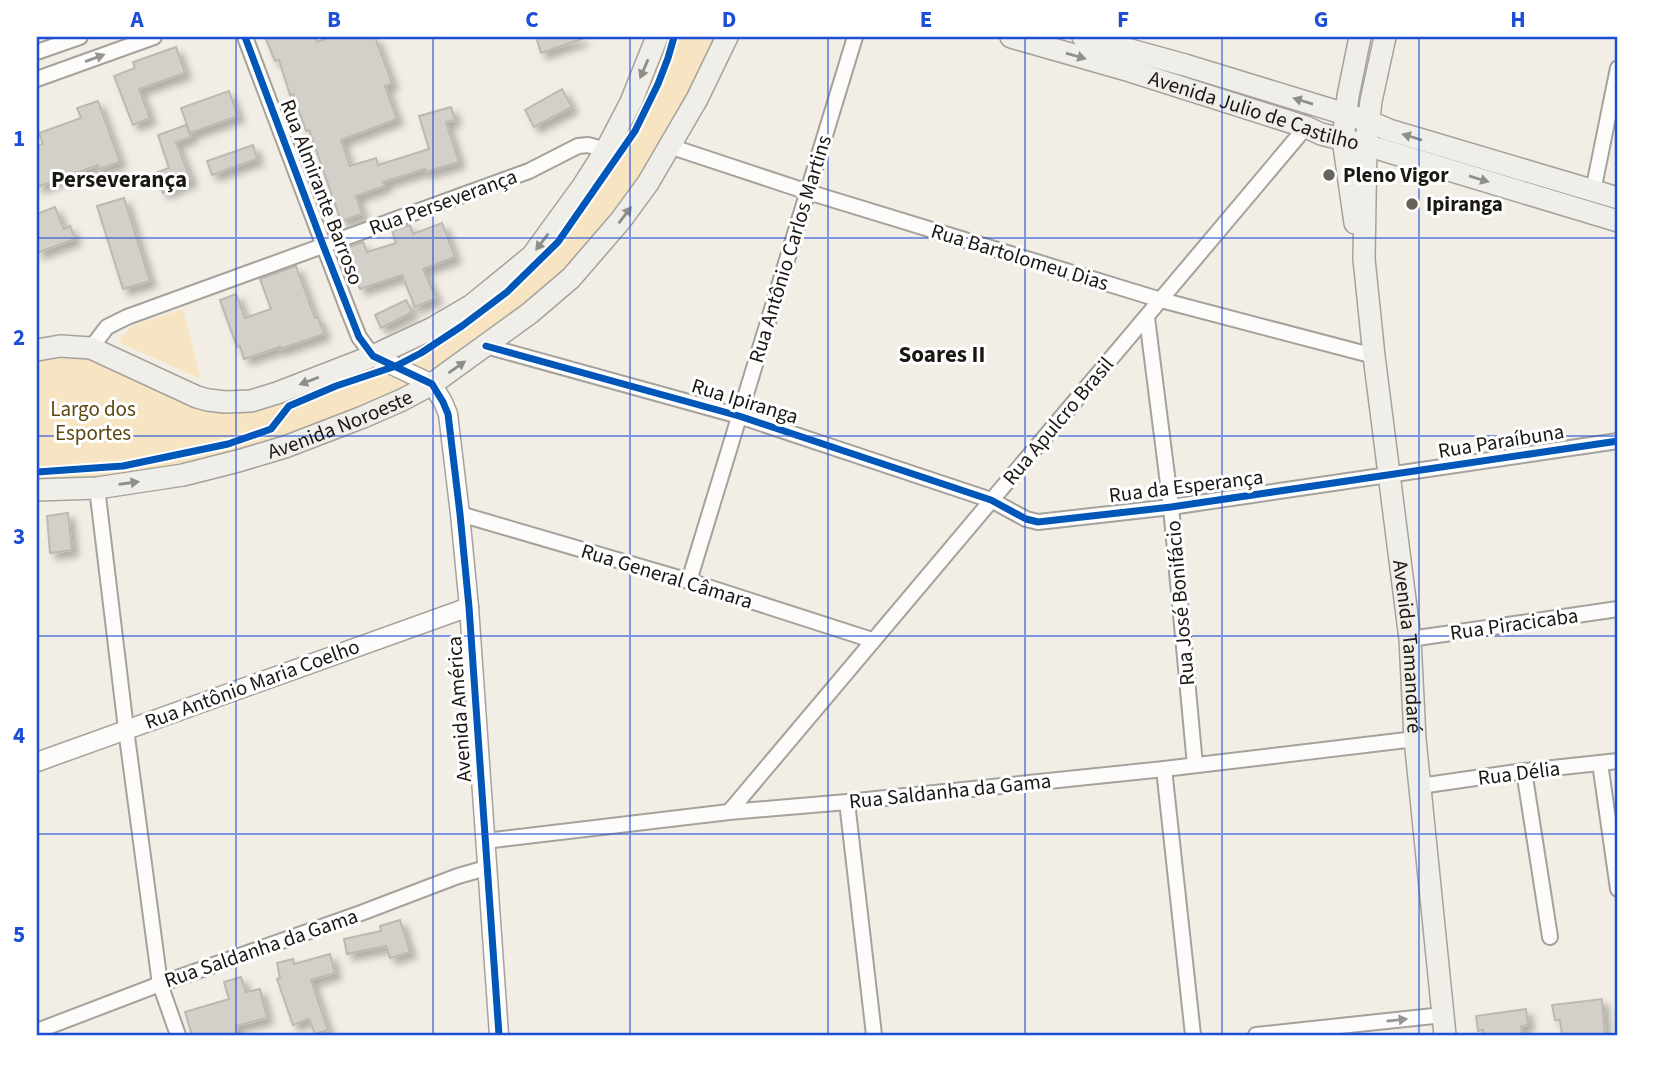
<svg xmlns="http://www.w3.org/2000/svg" width="1655" height="1072" viewBox="0 0 1655 1072" font-family="'Source Sans 3',sans-serif">
<defs>
<filter id="shadow"><feDropShadow dx="6" dy="6" stdDeviation="3.5" flood-color="#0004"/></filter>
</defs>
<rect width="100%" height="100%" fill="#f2eee6"/>
<g fill="#f6e4c2">
<polygon points="667,37 718,37 665,143 618,209 566,269 478,341 391,393 280,439 182,465 90,478 37,480 37,362 61,357 92,360 251,409 285,402 382,368 415,352 478,309 637,111"/>
<polygon points="183,309 201,379 118,342 131,326"/>
</g>
<g fill="#d3cfc9" stroke="#bcb8b2" stroke-width="2" filter="url(#shadow)">
<polygon points="265,37 315,37 317,42 331,37 375,37 392,83 385,86 397,119 341,140 350,166 376,158 378,165 429,149 419,116 451,107 455,120 446,122 459,162 426,172 425,169 383,182 385,186 356,196 362,214 341,221 309,130 306,131 293,94 290,95 279,60 275,61"/>
<polygon points="536,37 582,37 582,39 541,53"/>
<polygon points="176,47 185,73 139,89 150,118 133,125 114,76 135,68 133,62"/>
<polygon points="562,89 572,107 534,127 525,110"/>
<polygon points="229,91 238,116 190,133 181,108"/>
<polygon points="98,101 120,162 99,169 98,165 37,187 37,146 43,144 39,133 81,118 77,108"/>
<polygon points="186,125 191,137 176,142 191,180 163,193 155,173 169,168 158,135"/>
<polygon points="253,145 257,159 212,175 207,161"/>
<polygon points="124,198 150,281 123,289 97,206"/>
<polygon points="55,207 64,229 70,226 75,239 37,253 37,214"/>
<polygon points="442,223 455,257 423,269 436,298 415,307 402,275 360,289 346,248 363,242 367,252 396,243 392,231 410,225 413,234"/>
<polygon points="296,266 315,318 318,317 324,334 280,349 280,347 244,359 240,346 237,347 220,300 236,294 245,318 271,309 260,279"/>
<polygon points="406,300 412,312 381,328 375,315"/>
<polygon points="68,513 72,550 50,553 47,516"/>
<polygon points="400,920 410,952 390,958 386,946 347,954 344,939 381,931 380,926"/>
<polygon points="330,954 335,973 311,980 328,1030 315,1034 309,1019 293,1025 277,979 280,978 277,963 293,959 294,964"/>
<polygon points="241,977 246,992 260,989 267,1018 236,1026 237,1035 192,1035 185,1012 229,999 224,982"/>
<polygon points="1602,999 1605,1035 1562,1035 1560,1020 1555,1020 1552,1005"/>
<polygon points="1526,1009 1528,1025 1521,1026 1522,1035 1484,1035 1483,1030 1478,1031 1476,1016"/>
</g>
<g fill="none" stroke-linecap="round" stroke-linejoin="round">
<g stroke="#a5a29c" stroke-width="18">
<g id="minor">
<polyline points="245,37 347,307 359,337 373,356"/>
<polyline points="37,52 80,37"/>
<polyline points="37,79 154,37"/>
<polyline points="669,146 808,192 1161,300 1374,356"/>
<polyline points="1593,191 1618,68"/>
<polyline points="1147,318 1171,507 1195,765"/>
<polyline points="486,346 739,416 991,500 1026,519 1038,522 1171,507 1618,441"/>
<polyline points="91,348 107,327 127,317 529,171 578,146 588,145 606,150"/>
<polyline points="97,488 126,729 160,984 178,1035"/>
<polyline points="460,514 689,581 872,640"/>
<polyline points="689,581 855,37"/>
<polyline points="1410,639 1618,609"/>
<polyline points="1600,763 1618,889"/>
<polyline points="1164,769 1193,1035"/>
<polyline points="1524,771 1550,937"/>
<polyline points="1420,786 1524,771 1618,761"/>
<polyline points="847,802 874,1035"/>
<polyline points="729,812 1306,127"/>
<polyline points="485,841 729,812 847,802 1164,769 1415,739"/>
<polyline points="37,1031 160,984 361,913 458,876 486,868"/>
<polyline points="1256,1035 1443,1015"/>
</g>
</g>
<g stroke="#a5a29c" stroke-width="21">
<g id="tertiary">
<polyline points="373,356 432,384 443,402 448,414 460,514 469,607 499,1035"/>
<polyline points="37,762 469,607"/>
</g>
</g>
<g stroke="#a5a29c" stroke-width="24">
<g id="secondary">
<path id="s1" d="M1011,37L1130,71L1306,127L1321,134L1366,145L1618,221"/>
<polyline points="1083,37 1185,65 1368,121 1389,130 1618,198"/>
<path id="s2" d="M1385,37L1371,101L1366,145L1364,259L1374,356L1410,639L1415,739L1445,1035"/>
<polyline points="1355,223 1343,139 1348,96 1360,37"/>
<polyline points="37,350 60,346 91,348 197,397 208,400 225,402 251,401 277,393 373,356 431,329 472,305 532,256 583,186 606,150 631,102 657,37"/>
<path id="s3" d="M37,490L97,488L183,475L238,461L285,447L363,417L402,400L432,384L530,313L571,278L621,220L648,183L697,99L727,37"/>
</g>
</g>
<use href="#minor" stroke="#fdfcfb" stroke-width="14"/>
<use href="#tertiary" stroke="#fdfcfb" stroke-width="18"/>
<use href="#secondary" stroke="#f0eee9" stroke-width="21"/>
<g stroke="#fff" stroke-width="11">
<g id="cycleway">
<polyline points="245,37 323,245 359,337 373,356 432,384 443,402 448,414 460,514 469,607 499,1035"/>
<polyline points="486,346 739,416 991,500 1026,519 1038,522 1171,507 1618,441"/>
<polyline points="37,472 123,466 228,444 271,429 289,406 336,386 396,366 421,353 462,326 507,292 558,242 635,131 658,84 668,58 674,37"/>
</g>
</g>
<use href="#cycleway" stroke="#0057b8" stroke-width="7"/>
</g>
<defs><path id="oneway-solid" d="M-6-.8H1V-3.2L6.5 0L1 3.2V.8H-6Z" transform="scale(1.75)"/></defs>
<g fill="#908e89">
<use href="#oneway-solid" transform="translate(1076 56) rotate(16)"/>
<use href="#oneway-solid" transform="translate(644 69) rotate(113)"/>
<use href="#oneway-solid" transform="translate(1303 101) rotate(-163)"/>
<use href="#oneway-solid" transform="translate(1412 137) rotate(-163)"/>
<use href="#oneway-solid" transform="translate(1479 179) rotate(17)"/>
<use href="#oneway-solid" transform="translate(625 215) rotate(-53)"/>
<use href="#oneway-solid" transform="translate(542 242) rotate(127)"/>
<use href="#oneway-solid" transform="translate(457 367) rotate(-35)"/>
<use href="#oneway-solid" transform="translate(309 381) rotate(159)"/>
<use href="#oneway-solid" transform="translate(129 483) rotate(-8)"/>
</g>
<g fill="#979593">
<use href="#oneway-solid" transform="translate(95 58) rotate(-20)"/>
<use href="#oneway-solid" transform="translate(1397 1020) rotate(-6)"/>
</g>
<path fill="none" stroke="#1d4ed8" stroke-width="2" stroke-opacity="0.55" d="M236,37V1035M433,37V1035M630,37V1035M828,37V1035M1025,37V1035M1222,37V1035M1419,37V1035M37,238H1618M37,436H1618M37,636H1618M37,834H1618"/>
<g fill="#66635d" stroke="#fff" stroke-width="2.5">
<circle cx="1329" cy="175" r="7"/>
<circle cx="1412" cy="204" r="7"/>
</g>
<g text-anchor="middle" stroke-width="6" stroke-linejoin="round" paint-order="stroke">
<g font-size="21" fill="#1b1813" stroke="#fff">
<text dy="7" stroke="none"><textPath href="#s1" startOffset="254">Avenida Julio de Castilho</textPath></text>
<text transform="translate(322 192) rotate(69)" y="7">Rua Almirante Barroso</text>
<text transform="translate(443 202) rotate(-20)" y="7">Rua Perseverança</text>
<text transform="translate(790 249) rotate(-73)" y="7">Rua Antônio Carlos Martins</text>
<text transform="translate(1020 257) rotate(17)" y="7">Rua Bartolomeu Dias</text>
<text transform="translate(745 401) rotate(17)" y="7">Rua Ipiranga</text>
<text transform="translate(1058 421) rotate(-50)" y="7">Rua Apulcro Brasil</text>
<text dy="7" stroke="none"><textPath href="#s3" startOffset="312">Avenida Noroeste</textPath></text>
<text transform="translate(1501 441) rotate(-9)" y="7">Rua Paraíbuna</text>
<text transform="translate(1186 486) rotate(-7)" y="7">Rua da Esperança</text>
<text transform="translate(667 576) rotate(17)" y="7">Rua General Câmara</text>
<text transform="translate(1180 603) rotate(-95)" y="7">Rua José Bonifácio</text>
<text transform="translate(1514 624) rotate(-8)" y="7">Rua Piracicaba</text>
<text dy="7" stroke="none"><textPath href="#s2" startOffset="614">Avenida Tamandaré</textPath></text>
<text transform="translate(252 684) rotate(-20)" y="7">Rua Antônio Maria Coelho</text>
<text transform="translate(459 709) rotate(-94)" y="7">Avenida América</text>
<text transform="translate(1519 773) rotate(-7)" y="7">Rua Délia</text>
<text transform="translate(950 791) rotate(-6)" y="7">Rua Saldanha da Gama</text>
<text transform="translate(261 948) rotate(-19)" y="7">Rua Saldanha da Gama</text>
</g>
<g font-size="21" font-weight="bold" fill="#1b1813" stroke="#fff" text-anchor="start">
<text x="1343" y="182">Pleno Vigor</text>
<text x="1426" y="211">Ipiranga</text>
</g>
<g font-size="21" fill="#5d4611" stroke="#fff">
<text x="93" y="416">Largo dos<tspan x="93" dy="24">Esportes</tspan></text>
</g>
<g font-size="23" font-weight="bold" fill="#1b1813" stroke="#fff">
<text x="119" y="187">Perseverança</text>
<text x="942" y="362">Soares II</text>
</g>
</g>
<rect width="1655" height="1072" fill="none" stroke="#ffffff" stroke-width="77"/>
<rect x="38" y="38" width="1578" height="996" fill="none" stroke="#1d4ed8" stroke-width="2.5"/>
<g font-size="23" text-anchor="middle" font-weight="bold" fill="#1d4ed8">
<text x="137" y="27">A</text>
<text x="334" y="27">B</text>
<text x="532" y="27">C</text>
<text x="729" y="27">D</text>
<text x="926" y="27">E</text>
<text x="1123" y="27">F</text>
<text x="1321" y="27">G</text>
<text x="1518" y="27">H</text>
<text x="19" y="146">1</text>
<text x="19" y="345">2</text>
<text x="19" y="544">3</text>
<text x="19" y="743">4</text>
<text x="19" y="942">5</text>
</g>
</svg>
